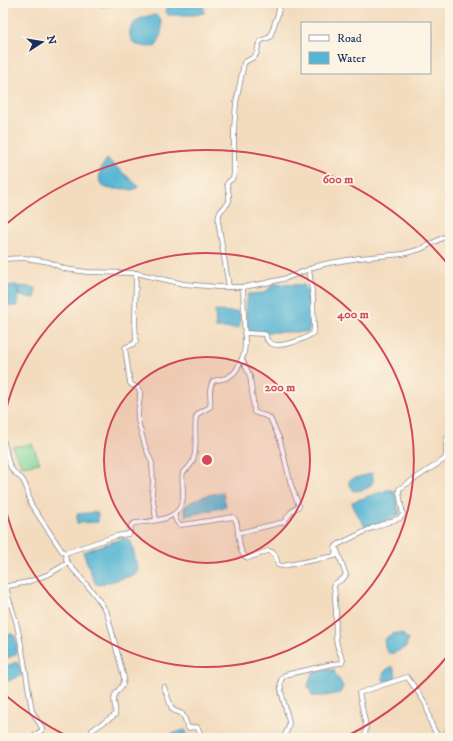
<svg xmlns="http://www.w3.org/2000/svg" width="453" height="741" viewBox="0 0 453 741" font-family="'IM FELL DW Pica',serif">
<rect width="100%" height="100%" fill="#fcf5e5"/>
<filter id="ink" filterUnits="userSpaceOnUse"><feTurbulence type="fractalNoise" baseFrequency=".025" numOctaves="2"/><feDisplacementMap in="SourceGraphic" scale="8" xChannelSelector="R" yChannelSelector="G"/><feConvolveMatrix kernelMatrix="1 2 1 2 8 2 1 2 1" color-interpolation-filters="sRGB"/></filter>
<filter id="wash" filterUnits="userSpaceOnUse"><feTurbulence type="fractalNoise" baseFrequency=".012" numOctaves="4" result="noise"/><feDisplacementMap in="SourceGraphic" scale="16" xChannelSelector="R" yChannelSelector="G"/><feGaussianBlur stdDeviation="0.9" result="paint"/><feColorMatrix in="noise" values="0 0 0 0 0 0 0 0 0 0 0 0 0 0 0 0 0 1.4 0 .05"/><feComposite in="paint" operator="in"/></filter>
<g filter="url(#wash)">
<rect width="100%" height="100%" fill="#f3dcbe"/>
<polygon fill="#86da9d" stroke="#50847e" points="32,444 40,463 22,466 12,447"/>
<g fill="#56b5d4" stroke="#387299">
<polygon points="166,3 203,3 204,9 204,13 195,15 168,15 166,11"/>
<path d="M155,15L159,17C163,24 162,30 160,37C159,40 158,44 156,46C153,48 138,46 135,44C133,43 131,39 130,36C128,21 143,16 155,15Z"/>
<path d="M107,159L138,186L137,188L132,190C121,186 112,193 101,185C97,175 101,167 107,159Z"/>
<polygon points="274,284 304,285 307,289 311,322 308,332 252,332 247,329 246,311 248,294 264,293"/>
<polygon points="17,285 18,306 8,306 6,286"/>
<polygon points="20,286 36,288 35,298 19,296"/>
<polygon points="215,311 239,312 240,320 239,328 216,328"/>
<path d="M372,473C377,487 365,490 354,491L349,484V481L352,479Z"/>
<path d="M387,490H393L394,491L400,514C391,518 375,527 365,526L354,509L352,502Z"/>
<path d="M223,492L226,507L186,516L184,507C197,497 207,495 223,492Z"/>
<polygon points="96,512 98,514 98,522 77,523 77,514"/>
<polygon points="124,538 131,541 138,569 135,575 98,585 95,583 83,552"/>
<path d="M402,633L408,640L406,647L394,653H389C385,651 385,645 384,640C390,634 394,633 402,633Z"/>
<path d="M12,634L14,635C17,640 18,648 16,654L10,657L3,658V636Z"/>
<polygon points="17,662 23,675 3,683 3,667"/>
<path d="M391,667H393C398,677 396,681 384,681L382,678C383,672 385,670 391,667Z"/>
<polygon points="326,670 334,670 336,677 339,679 343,687 340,693 324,696 312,696 308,686 312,673"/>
<polygon points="184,730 186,731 188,738 169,738 169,735"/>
</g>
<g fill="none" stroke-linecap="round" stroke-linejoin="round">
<polyline stroke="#56b5d4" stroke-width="3.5" points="448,738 450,735"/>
</g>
</g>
<g filter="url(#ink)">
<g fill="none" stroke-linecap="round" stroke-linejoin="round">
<g stroke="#87868e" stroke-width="5.5">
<g id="minor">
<polyline points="90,3 101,4 116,3"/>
<polyline points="3,259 24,258 38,260 49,262 65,269 87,272 136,273 184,284 217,287 243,287 266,283 287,278 317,266 329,263 359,258 403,254 421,249 450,234"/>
<path d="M136,273L135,320L136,340C134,347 129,344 125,348L130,383L132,385L138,388L140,392V397L138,413V421L145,446L152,463L153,481L152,493L156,520"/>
<path d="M229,287L218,221C219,206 227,209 229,201C230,196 228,189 227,184C228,181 230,181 232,179C234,177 234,173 234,171V129L236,103L244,63C247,60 252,59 255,56C259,52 256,45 261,41C263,39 267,39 270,37L278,14L280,3"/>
<path d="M244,333L264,334L266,335C266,337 267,340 268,341C275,351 306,339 313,333L314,328L313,298L309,269"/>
<path d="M242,359L250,376L253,400L254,412C259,415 266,415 270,418L280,440L291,485L299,506L291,512L284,522L238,533C240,542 239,555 248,558L268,551C277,552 276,559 278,565L282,566L335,556C337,550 332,548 339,544L372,528L400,518L403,515L399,492V489L445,459C447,453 445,445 447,438L450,436"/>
<path d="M3,440C7,449 6,459 11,468C14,474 18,475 22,479C27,485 29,496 30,503L62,551L65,553L116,536L128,534L130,533C130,528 130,525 135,523C152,521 182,521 183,497C184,489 181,481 183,472C202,461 193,434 196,417L199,413L210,407C212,397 207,391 213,381L226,378L233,374L237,369L244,354L245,344L243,287"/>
<path d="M175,514C174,519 176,522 180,525L195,523L233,517C238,520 237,528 238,533"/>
<path d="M65,553L66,560L68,563C81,579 97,594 107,613L124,678C124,688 118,688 115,695C112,701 117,709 115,715L92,730L94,738"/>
<path d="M164,687L172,709C175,712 179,712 182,714C185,717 186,723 188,728L197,727L203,738"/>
<polyline points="32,738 42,730 42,728 32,711 22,649 16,621 8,596 7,590 8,586 28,582 49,574 68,563"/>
<path d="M284,738C285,732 289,730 289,723C288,713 278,688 281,680C282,678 284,676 285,675L332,664L342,663L343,660C333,641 336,631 336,611C335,602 335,594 334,585C336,581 343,581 346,575L337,550"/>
<path d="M365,738L366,726L359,693L407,677C412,684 423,698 426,705C430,717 430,727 439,737H443L450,727"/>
</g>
</g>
<use href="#minor" stroke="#fff" stroke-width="4"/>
</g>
</g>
<circle cx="207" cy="460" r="103" fill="#d1495b" fill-opacity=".12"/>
<g fill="none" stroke="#d1495b" stroke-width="2">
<circle cx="207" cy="460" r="103"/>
<path d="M3 424A207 207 0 1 1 3 496"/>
<path d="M450 653A310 310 0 0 1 345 737M69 737A310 310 0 0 1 4 694M4 226A310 310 0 0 1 450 267"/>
</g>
<circle cx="207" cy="460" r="6" fill="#d1495b" stroke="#fcf5e5" stroke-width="2"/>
<g font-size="12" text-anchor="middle" font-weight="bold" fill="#d1495b" stroke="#fcf5e5" stroke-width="4" stroke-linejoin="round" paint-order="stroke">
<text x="338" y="183">600 m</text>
<text x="353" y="318">400 m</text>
<text x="280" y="391">200 m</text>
</g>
<rect width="453" height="741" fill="none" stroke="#fcf5e5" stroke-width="16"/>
<rect x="301" y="22" width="130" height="52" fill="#fcf5e5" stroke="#a2a6af"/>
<rect x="309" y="35" width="20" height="6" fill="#ffffff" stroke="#a2a6af"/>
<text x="337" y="42" font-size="12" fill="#1b2f5e">Road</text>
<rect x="309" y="52" width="20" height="12" fill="#56b5d4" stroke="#a2a6af"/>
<text x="337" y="62" font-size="12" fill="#1b2f5e">Water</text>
<g transform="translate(42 42) rotate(78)" stroke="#fcf5e5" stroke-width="3" paint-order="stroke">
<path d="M0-3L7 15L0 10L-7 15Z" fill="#1b2f5e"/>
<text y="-6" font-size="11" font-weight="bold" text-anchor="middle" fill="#1b2f5e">N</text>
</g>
</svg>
